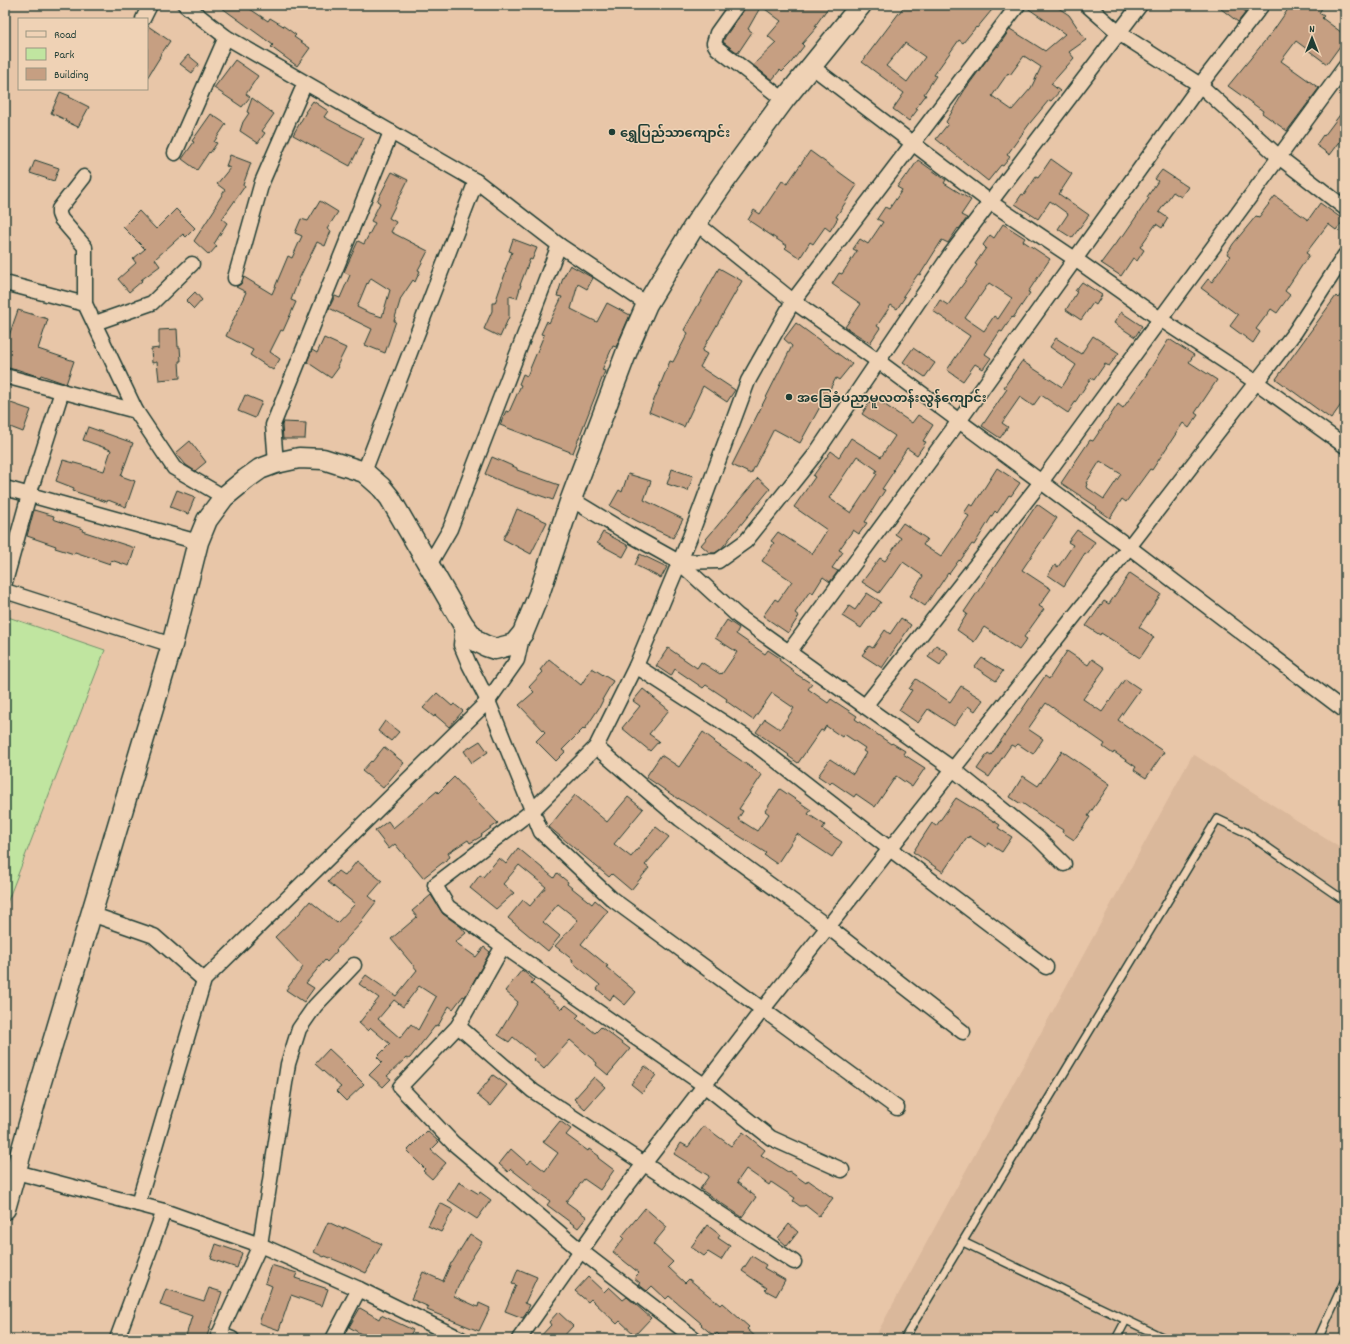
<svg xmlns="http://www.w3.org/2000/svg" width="1350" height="1344" viewBox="0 0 1350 1344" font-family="Dekko,'Noto Sans Myanmar',sans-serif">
<rect width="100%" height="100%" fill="#e8c6a8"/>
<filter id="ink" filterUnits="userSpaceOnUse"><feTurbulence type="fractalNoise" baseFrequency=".025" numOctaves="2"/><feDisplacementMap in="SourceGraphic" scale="8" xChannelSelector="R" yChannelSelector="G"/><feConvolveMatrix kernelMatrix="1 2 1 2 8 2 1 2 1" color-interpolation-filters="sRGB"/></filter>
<g filter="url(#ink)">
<polygon fill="#dab89b" points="1193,754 1345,851 1345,1339 874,1339"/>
<polygon fill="#c0e5a0" stroke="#70916a" points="5,616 105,650 5,908"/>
<g fill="#c69f82" stroke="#1f3d34" fill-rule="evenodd">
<polygon points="218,5 244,5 268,21 270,18 285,27 296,35 294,37 310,48 297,66 271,47 273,45"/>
<polygon points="745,5 830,5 815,26 817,27 802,44 804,46 790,64 782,72 780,70 772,80 753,65 776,43 768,36 781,21 761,6 748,29 752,32 738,53 723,42 725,37 744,10"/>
<path d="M905,5H996L977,28L976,27L963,43L959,40L934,75L936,76L924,94L926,95L916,108L918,109L909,121L893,109L904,93L862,62ZM905,43L925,57L907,82L886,66Z"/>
<path d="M1026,5H1054L1069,15L1086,40L1069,52L1074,58L1051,84L1060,91L1051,101L1049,100L1030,123L1007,155L1010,157L1003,166L1001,165L988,181L936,139L948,124L946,122L964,91L997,46L998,47L1010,29L1045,51L1065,34L1026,7ZM1024,56L1041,67L1031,88L1012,110L992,96L1008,73L1010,75Z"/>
<polygon points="1216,5 1237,5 1246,12 1238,22"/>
<polygon points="1291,5 1324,5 1319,13 1324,16 1322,18 1345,35 1345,50 1340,46 1327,64 1296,41 1281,61 1319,88 1287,131 1262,113 1263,111 1228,86 1273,31"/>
<polygon points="147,26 148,26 170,41 159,57 160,57 147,78"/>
<polygon points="188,55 199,64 192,73 180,64"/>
<polygon points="235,60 258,76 246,94 250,97 242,107 214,88"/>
<polygon points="60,92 70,96 69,97 89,107 78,127 65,121 66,120 51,113"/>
<polygon points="252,98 274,114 262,131 265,133 258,143 240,131 243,122 249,113 247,112"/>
<polygon points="313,101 328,111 324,117 364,138 350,166 293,135 306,112 305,112"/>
<polygon points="1345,108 1345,135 1330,155 1316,145 1323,135 1324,136"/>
<polygon points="211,114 226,124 214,142 217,143 210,153 209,152 197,170 182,159 194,142 192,141"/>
<polygon points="810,151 857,185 836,217 838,218 830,231 825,227 813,244 810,242 800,258 785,248 787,246 748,220 754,210 760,214 782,181 787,184"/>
<polygon points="230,155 251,163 243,185 245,186 222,219 227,223 214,244 217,246 209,255 194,241 216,207 215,206 225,190 217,184 230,168 226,166"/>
<polygon points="1051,159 1072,174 1059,194 1089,215 1072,238 1058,229 1068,214 1050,201 1038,219 1015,204 1022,194 1024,195 1036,177 1038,178"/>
<polygon points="35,160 59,168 54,181 30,173"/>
<polygon points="918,160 946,180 944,183 971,200 961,215 967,218 959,229 958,228 948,243 942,240 920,275 918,274 903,296 905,297 897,309 891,305 877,326 880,328 870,343 845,327 861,304 832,284 839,273 842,274 857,251 853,249 860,239 868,244 883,222 877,219 885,207 889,209 902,190 897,187 906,175 907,176"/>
<polygon points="1162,170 1188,187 1181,197 1173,192 1159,212 1168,218 1162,228 1156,224 1140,247 1144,250 1137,261 1133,258 1121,276 1101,263 1122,235 1123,236 1149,198 1147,197 1158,181 1155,179"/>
<path d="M392,172L408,180L389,218L396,222L391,232L428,251L418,270L420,271L415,282L413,280L401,298L394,321H396L385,353L365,345L372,329L329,308L335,296L340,298L350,275L344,272L358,241L364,244L375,223L371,221L380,203L377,201ZM371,278L390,290L382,317L367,312L357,307L367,283L368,284Z"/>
<polygon points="1275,196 1308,220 1320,203 1344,220 1336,230 1328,224 1306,253 1309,255 1285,291 1290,295 1277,313 1271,309 1256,329 1260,332 1253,343 1230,326 1238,315 1201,288 1208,279 1212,282 1230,256 1227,254 1233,244 1256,216 1259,217"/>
<polygon points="320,201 338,212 327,229 331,231 325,246 317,242 299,279 291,300 296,302 283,331 281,330 270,352 280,359 273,370 250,355 253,350 226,336 246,292 236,287 241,284 244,277 272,294 288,256 292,258 302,236 295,233 301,219 308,221"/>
<polygon points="176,209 195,228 186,237 183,234 155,259 160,266 141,280 142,281 129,292 118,279 136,263 133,259 145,249 123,227 139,211 156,229"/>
<path d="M1003,224L1025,238L1023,241L1050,259L1028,292L1030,293L1013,318L1012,317L1002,332L1000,331L985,354L991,358L983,369L975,364L963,381L947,370L970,336L933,311L940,300L948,305L977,265L975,264L986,248L983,245L990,235L994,238ZM989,283L1012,298L998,319L994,316L984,331L965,318Z"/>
<polygon points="513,239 537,248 532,260 530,259 520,285 521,285 517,298 509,296 509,317 500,337 484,329 492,311 492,303 495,303 506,271 505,270 512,252 509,251"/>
<polygon points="570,265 593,278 587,289 578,284 571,309 597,322 607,303 630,315 616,347 613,346 602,370 605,371 573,453 500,425 506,411 509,412 521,385 519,384 523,374 527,376 544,335 541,334 547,321 549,323 562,297 557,296 563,278"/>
<polygon points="719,268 742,281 702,351 707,354 700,367 735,390 727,402 703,386 684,427 649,412 670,361 673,362 688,333 684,330"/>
<polygon points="1082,282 1102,295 1096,305 1093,303 1081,320 1066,310 1077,292 1075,291"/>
<polygon points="1345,289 1345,399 1331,419 1276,379 1336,296 1338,298"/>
<polygon points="195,292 202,300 194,309 186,301"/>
<polygon points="18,310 48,319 38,349 74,361 66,384 41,375 40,377 16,369 16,370 5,367 5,347"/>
<polygon points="1121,312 1142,326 1135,337 1114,323"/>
<polygon points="796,323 852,364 839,380 836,378 800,443 774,429 751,474 732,465 792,346 784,339"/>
<polygon points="177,329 178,347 180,347 181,361 179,361 180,378 159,380 157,362 152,363 151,349 159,348 159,330"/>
<polygon points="1093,336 1119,353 1109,366 1105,364 1094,380 1091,378 1068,413 1041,395 1033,406 1020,397 1002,423 1008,427 1000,438 982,426 1007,389 1004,387 1022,361 1062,387 1076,365 1050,347 1056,338 1081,354"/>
<polygon points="324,338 346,348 337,366 339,367 331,378 307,362 312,350 317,353"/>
<path d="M1169,339L1194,355L1189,362L1217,380L1195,413L1198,415L1189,428L1183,423L1152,470L1150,469L1126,502L1122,499L1110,518L1096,508L1097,507L1061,483L1090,440L1093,441L1118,404L1123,408L1143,380ZM1100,461L1121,474L1104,499L1086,487L1087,484L1086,483Z"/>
<polygon points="913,348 935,363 925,377 903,362"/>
<polygon points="245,395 262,402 255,418 238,411"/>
<path d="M873,397L912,423L918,415L933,425L923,441L926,442L917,455L907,448L893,470L894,471L882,489L885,490L865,522L867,523L859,534L853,530L839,550L843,552L832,568L838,571L830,582L823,577L813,593L810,591L795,613L799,616L788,633L763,616L775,599L778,601L792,581L762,561L774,543L771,541L778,532L812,554L827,530L794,507L815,477L813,476L831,451L839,457L851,438L881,457L895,436L862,414ZM857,456L877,470L875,473L877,474L851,513L829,498Z"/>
<polygon points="5,401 31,410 23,432 5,425"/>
<polygon points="283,422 306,423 305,439 283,439 282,425"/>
<polygon points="88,427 133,443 121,476 135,481 126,507 108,500 107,502 73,491 74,488 56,481 63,460 104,471 111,450 83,440"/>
<polygon points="190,441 206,462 195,471 186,465 176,453"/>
<polygon points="492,457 517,468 517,470 559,485 553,500 509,485 485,474"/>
<polygon points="997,468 1020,483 1011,496 1009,495 997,513 995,511 974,545 972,544 960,561 959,560 949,574 948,573 938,588 937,588 925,606 910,596 923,576 903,562 892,578 891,577 879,593 862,582 880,558 885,561 901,538 895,534 903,523 927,539 923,545 941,557 969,516 964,513 970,504 973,506"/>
<polygon points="672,469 693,476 688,491 667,484"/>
<polygon points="628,474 651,481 644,500 683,519 673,538 637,521 610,506 619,490 622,492"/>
<polygon points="758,478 770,489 721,549 715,553 710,553 701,545"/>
<polygon points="177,490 195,497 188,514 170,507"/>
<polygon points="1037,504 1057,518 1022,570 1051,589 1039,606 1044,609 1024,637 1027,639 1019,650 984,627 974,642 957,630 967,614 964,612"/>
<polygon points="517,509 547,522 531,554 503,539 512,521"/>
<polygon points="34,510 54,516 53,519 83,529 82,531 135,548 129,566 111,560 110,564 75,552 74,554 55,548 56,546 27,536"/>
<polygon points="1077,530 1095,542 1087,554 1085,553 1064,586 1048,575 1055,565 1058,567 1073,545 1068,542"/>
<polygon points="603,532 629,546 623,557 597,543"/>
<polygon points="640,554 667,567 661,578 635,565"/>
<polygon points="1130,573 1161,594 1139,627 1154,637 1140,658 1101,633 1100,635 1086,626 1104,601 1109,604"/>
<polygon points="867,593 881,602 874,612 873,611 861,628 842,616 849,606 855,610"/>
<polygon points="901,618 911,625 882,668 862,655 869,646 873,648 885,630 890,634"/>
<polygon points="727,620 739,628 736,634 765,654 768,650 780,658 779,660 794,671 793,672 812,684 808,689 828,703 831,699 857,716 855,719 891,744 892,743 905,751 903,754 925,768 912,787 896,776 875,807 856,794 854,797 832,782 830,784 818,776 830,759 853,774 866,753 863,751 865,748 844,734 842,737 826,726 823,731 821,730 798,763 788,756 789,755 756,732 765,719 780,729 794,708 772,693 753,720 726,701 727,699 706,685 703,688 675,669 671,676 656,666 668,648 697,668 701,662 720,674 721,673 722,674 737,652 715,638"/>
<polygon points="936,645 948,653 940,665 928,657"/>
<polygon points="1067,651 1088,665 1092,659 1105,668 1083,699 1102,712 1125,679 1140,689 1118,720 1164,752 1146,778 1134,770 1136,767 1114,752 1113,754 1103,747 1105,744 1046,703 1028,729 1043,739 1033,754 1018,744 1015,747 1011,745 989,777 977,769 988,753 991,755 1045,676 1049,679"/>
<polygon points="982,658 1003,671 996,681 975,667"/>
<polygon points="549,659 581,685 592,668 613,681 602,700 603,700 599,708 585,729 584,728 562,750 565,752 556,761 536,741 545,732 519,705 534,692 529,687 543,672 540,670"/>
<polygon points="916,679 950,702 961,686 983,700 975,711 968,706 954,726 928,709 918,723 899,710 912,690 909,689"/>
<polygon points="643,689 669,710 649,734 659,741 650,751 622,728 640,706 633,701"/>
<polygon points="437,693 452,706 454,704 463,711 449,727 435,715 434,717 423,708"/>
<polygon points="385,721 399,732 391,741 378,731"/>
<polygon points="703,732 715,741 714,742 762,775 739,809 743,811 738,819 757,831 769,814 765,811 780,789 811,810 808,814 825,825 822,829 842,842 832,857 797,834 777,864 764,855 766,853 730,830 729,831 693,806 692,807 678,798 678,799 646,777 661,755 679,767"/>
<polygon points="480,741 488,752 472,763 464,751"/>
<polygon points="384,747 404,763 383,788 362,771 371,761 372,762"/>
<polygon points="1062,751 1110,784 1088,816 1090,817 1074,840 1062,832 1063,830 1044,818 1022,803 1021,804 1010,797 1023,776 1038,786"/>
<polygon points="454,777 498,823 481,835 482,836 470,843 468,840 448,853 450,857 423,878 395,844 389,849 375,831 388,821 393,828 437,791 438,793"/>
<polygon points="575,795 607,822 628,797 643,809 614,844 631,857 656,827 669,837 645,865 649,868 631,890 612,874 609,877 549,827"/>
<polygon points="956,798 1000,825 998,828 1012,837 1002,852 988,843 986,847 969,836 968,838 967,837 943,872 913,852 932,823 936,826"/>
<polygon points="518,848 554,878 557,873 568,882 567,884 592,904 595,900 608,911 581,944 608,966 606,967 636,992 625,1005 613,995 610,1000 597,989 600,985 572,962 573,960 555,946 578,920 558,904 543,922 560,936 548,951 508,918 523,900 530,906 546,887 519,865 503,884 514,893 496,909 470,888 480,875 483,877 499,858 506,864"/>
<polygon points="357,861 382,881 369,896 376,902 362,920 363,921 336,950 337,951 327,962 325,960 306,983 314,988 304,1002 286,990 303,967 275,937 299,914 310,901 337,923 355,904 328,882 338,871 345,876"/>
<path d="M431,895L443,914L460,926L466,933L455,942L476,957L484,947L490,952L465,997L463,996L453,1009L449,1006L438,1026L436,1025L410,1058L408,1059L406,1058L387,1076L391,1079L383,1087L369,1075L382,1062L377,1057L390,1044L371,1028L368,1031L359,1023L379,998L359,984L366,975L396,996L417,970L391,939L417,917L412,911ZM419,986L436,997L418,1030L411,1024L400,1038L378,1019L394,1000L403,1007Z"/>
<polygon points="522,970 534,980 531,983 562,1009 566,1005 579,1015 576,1018 595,1033 601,1027 630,1049 608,1075 596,1065 597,1063 570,1040 544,1069 533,1059 536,1056 513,1037 509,1042 498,1035 518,1002 505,991"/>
<polygon points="329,1049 344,1063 344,1064 364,1084 346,1101 336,1091 341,1087 315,1064"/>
<polygon points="645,1066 656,1075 642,1093 631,1084"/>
<polygon points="493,1075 507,1085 490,1106 477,1095"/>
<polygon points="594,1077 605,1087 585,1109 574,1099"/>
<polygon points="560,1121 571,1129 566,1135 588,1151 589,1149 599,1156 598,1158 614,1170 600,1190 584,1179 566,1202 587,1217 578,1228 547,1205 550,1201 533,1189 534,1187 511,1169 508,1172 499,1164 511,1149 528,1164 531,1160 545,1171 558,1153 543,1142"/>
<polygon points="704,1126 731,1146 743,1132 765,1150 761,1155 788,1172 789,1171 806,1183 808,1180 833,1198 819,1216 805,1205 804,1206 800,1206 793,1201 795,1198 771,1182 769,1185 746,1169 737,1182 756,1197 742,1217 700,1189 709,1176 674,1154 681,1143 688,1147"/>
<polygon points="427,1131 439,1142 431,1150 446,1163 432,1179 423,1171 425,1169 407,1151"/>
<polygon points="459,1182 479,1194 480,1192 491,1200 477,1219 448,1200"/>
<polygon points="440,1203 453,1210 441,1232 428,1226"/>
<polygon points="645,1208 667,1227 653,1244 673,1262 668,1267 685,1283 689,1279 720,1305 722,1303 749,1327 747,1329 758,1339 723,1339 717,1333 714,1336 701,1325 702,1324 669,1296 666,1299 652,1286 647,1291 638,1284 640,1283 634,1278 639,1273 613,1252 624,1238 622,1236"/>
<polygon points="328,1222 343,1229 344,1227 382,1244 366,1273 345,1263 345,1264 325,1256 324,1257 314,1252"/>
<polygon points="789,1224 798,1232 787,1246 778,1238"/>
<polygon points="707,1225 720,1235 718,1238 730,1246 721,1260 708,1252 704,1256 691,1247"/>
<polygon points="470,1234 482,1242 468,1264 454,1296 478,1307 479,1303 490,1308 479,1331 427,1310 429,1307 411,1299 423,1272 443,1281 451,1263 452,1263"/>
<polygon points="216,1244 242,1253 237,1268 211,1259"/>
<polygon points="752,1256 766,1265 764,1268 785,1280 776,1296 765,1290 767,1288 742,1271"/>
<polygon points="271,1265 297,1273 295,1278 328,1289 322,1306 291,1295 279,1330 259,1323 272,1286 265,1283"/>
<polygon points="518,1269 537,1277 525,1303 530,1305 523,1318 505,1311 516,1285 512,1284"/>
<polygon points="588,1277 604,1292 609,1287 623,1300 627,1297 651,1318 635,1335 620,1321 617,1324 591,1299 588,1302 575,1291"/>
<polygon points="209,1288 222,1292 206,1339 185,1339 192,1316 160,1305 166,1289 204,1301"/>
<polygon points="360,1308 379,1319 381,1315 413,1330 408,1339 370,1339 349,1327"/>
<polygon points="558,1312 573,1326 561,1339 538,1339 551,1325 549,1322"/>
</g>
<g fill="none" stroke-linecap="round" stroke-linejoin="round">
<g stroke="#1f3d34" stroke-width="10">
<g id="lane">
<polyline points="963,1242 1166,1339"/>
<polyline points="904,1339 1217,819 1245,832 1345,901"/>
<polyline points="1116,1339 1126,1320"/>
<polyline points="1318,1339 1345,1280"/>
</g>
</g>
<g stroke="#1f3d34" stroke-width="17">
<g id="street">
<polyline points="185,5 226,37 476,181 559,245 647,304"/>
<polyline points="737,5 717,33 714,43 717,48 784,100"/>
<polyline points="1087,5 1119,33 1200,85 1279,157 1345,208"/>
<polyline points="143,19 150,5"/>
<polyline points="811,66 990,202 1075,259 1160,319 1256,382 1345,446"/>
<polyline points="175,153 226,37"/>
<polyline points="84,177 59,209 59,214 61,219 85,247 85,304 136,411 174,468 224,497"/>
<polyline points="696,223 793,301 878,361 1129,547 1345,711"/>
<polyline points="235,278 262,182 305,83"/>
<polyline points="5,283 85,304"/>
<polyline points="95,323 152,303 192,264"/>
<polyline points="5,376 136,411"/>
<polyline points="276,463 273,425 391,132"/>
<polyline points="364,472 476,181"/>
<polyline points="5,488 198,542"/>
<polyline points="571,499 627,533 679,562 718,561 746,541 814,456 950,255 1140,5"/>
<polyline points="679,562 738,616 953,769 1039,839 1064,864"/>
<polyline points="429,565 450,529 559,245"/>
<polyline points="5,582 29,495 62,391"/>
<polyline points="5,591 172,645"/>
<polyline points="463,624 461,645 469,664 488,701 541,832 612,899 897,1108"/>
<polyline points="789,652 959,421 1200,85 1262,5"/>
<polyline points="636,666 746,737 890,849 1046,967"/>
<polyline points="865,706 1041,482 1345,67"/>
<polyline points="596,747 680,819 828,927 963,1032"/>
<polyline points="91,914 154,936 204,980"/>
<polyline points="503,946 704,1085 771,1138 842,1170"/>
<polyline points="458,1026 533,1091 794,1262"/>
<polyline points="5,1169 164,1211 260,1245 359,1289 461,1339"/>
<polyline points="138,1204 204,980 488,701 517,660 523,633"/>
<polyline points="219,1334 232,1339"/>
<polyline points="117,1339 164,1211"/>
<polyline points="217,1339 260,1245 288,1064 299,1029 315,1006 354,965"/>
<polyline points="333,1339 359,1289"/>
<polyline points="519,1339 620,1195 763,1009 1129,547 1295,332 1345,255"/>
<polyline points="695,1339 581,1251 453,1143 400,1087 458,1026 503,946 448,907 435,885 533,810 596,747 636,666 690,537 748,381 793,301 1018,5"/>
</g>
</g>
<g stroke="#1f3d34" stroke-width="23">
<polyline id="secondary" points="5,1209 40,1085 172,645 198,542 207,520 224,497 246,479 260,469 276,463 299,458 323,459 364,472 381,487 390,498 463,624 476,641 486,646 495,649 514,644 523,633 539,594 571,499 630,343 647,304 696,223 724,182 784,100 861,5"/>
</g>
<use href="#lane" stroke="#efd2b5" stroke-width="7"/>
<use href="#street" stroke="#efd2b5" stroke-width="14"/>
<use href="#secondary" stroke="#efd2b5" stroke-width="20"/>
</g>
</g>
<g fill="#1f3d34" stroke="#efd2b5" stroke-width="1.5">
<circle cx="612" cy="132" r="4"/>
<circle cx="789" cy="397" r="4"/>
</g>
<g text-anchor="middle" stroke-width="3" stroke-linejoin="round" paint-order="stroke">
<g font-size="13" font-weight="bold" fill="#1f3d34" stroke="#efd2b5" text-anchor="start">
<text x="620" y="137">ရွှေပြည်သာကျောင်း</text>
<text x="797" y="402">အခြေခံပညာမူလတန်းလွန်ကျောင်း</text>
</g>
</g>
<rect width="1350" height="1344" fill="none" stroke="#efd2b5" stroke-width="20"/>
<rect x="10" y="10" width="1330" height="1324" fill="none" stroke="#1f3d34" stroke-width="1.5" filter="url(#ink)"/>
<rect x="18" y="18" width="130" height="72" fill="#efd2b5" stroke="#9c9681"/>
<rect x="26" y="31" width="20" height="6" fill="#efd2b5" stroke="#9c9681"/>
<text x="54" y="38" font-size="12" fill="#1f3d34">Road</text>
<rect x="26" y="48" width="20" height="12" fill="#c0e5a0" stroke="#9c9681"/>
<text x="54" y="58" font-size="12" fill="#1f3d34">Park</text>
<rect x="26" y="68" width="20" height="12" fill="#c69f82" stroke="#9c9681"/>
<text x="54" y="78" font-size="12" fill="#1f3d34">Building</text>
<g transform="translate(1312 38)" stroke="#efd2b5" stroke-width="3" paint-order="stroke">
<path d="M0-3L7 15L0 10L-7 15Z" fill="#1f3d34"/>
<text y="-6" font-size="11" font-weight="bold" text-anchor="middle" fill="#1f3d34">N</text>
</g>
</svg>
